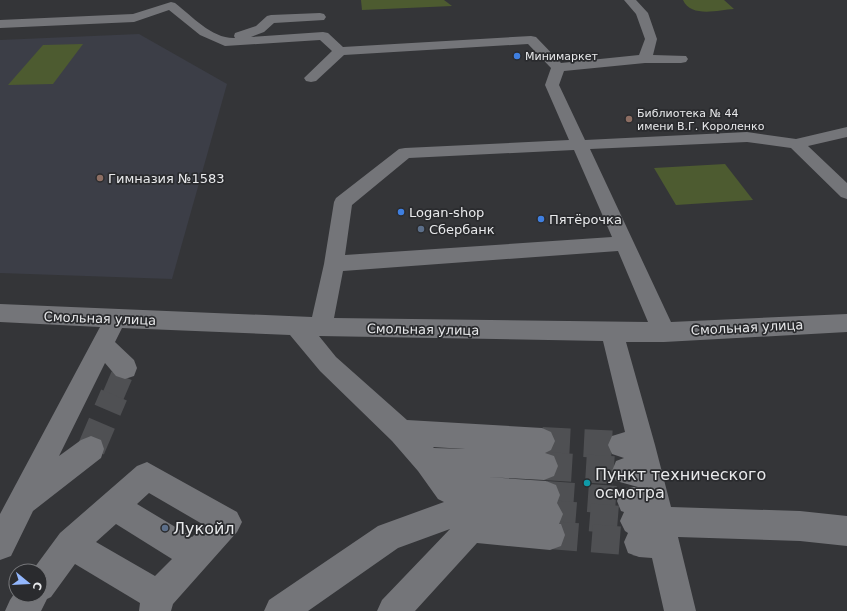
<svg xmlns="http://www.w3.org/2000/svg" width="847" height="611" viewBox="0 0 847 611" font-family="'DejaVu Sans',sans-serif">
<rect width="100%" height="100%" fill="#343538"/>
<polygon fill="#3c3e47" points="139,34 227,84 172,279 0,273 0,40"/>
<g fill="#4d5b30">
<polygon points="361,0 444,0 452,6 362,10"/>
<path d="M683,0H724L734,9C718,10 691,18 683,0Z"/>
<polygon points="83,44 53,84 8,85 43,45"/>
<polygon points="725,164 753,200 676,205 654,168"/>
</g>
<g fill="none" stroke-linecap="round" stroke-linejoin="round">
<polyline stroke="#4f5053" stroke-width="22" stroke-dasharray="22 11" stroke-linecap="butt" points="113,396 125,368"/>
<g stroke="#4f5053" stroke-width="28" stroke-dasharray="28 14" stroke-linecap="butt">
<polyline points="542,441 621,445"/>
<polyline points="91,449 114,395"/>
<polyline points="544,466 626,471"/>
<polyline points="546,495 631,501"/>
<polyline points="548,514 635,521"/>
<polyline points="550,535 639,542"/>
</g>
<g fill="#747579" fill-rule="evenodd">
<path d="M624,0H636L648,13L657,39L653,55L686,56L688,59L686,62L681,63H645L564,71L559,85L585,140L747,132L796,139L847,127V137L808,146L847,183V199L841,197L791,148L747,142L590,149L671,322L847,314V332L664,342H626L655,445L671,507L800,511L847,516V546L800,541L678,537L696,611H664L652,558L639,557L628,553L624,542L628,533L625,531L620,521L624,512L621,511L617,501L621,491L631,487H638L616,481L612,471L616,461L624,458L612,454L608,445L612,436L625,432L603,341L319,336L336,357L407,420L542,428L551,432L555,441L551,450L545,453L554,456L558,466L554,476L544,480L487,477L546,481L556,485L560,495L557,503L563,514L559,524H561L565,535L561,546L550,550L477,543L415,611H377L382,600L450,529L398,548L308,611H264L269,600L378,526L444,502L438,499L418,471L392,441L320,371L290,335L122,328L115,342L134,360L137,368L134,376L125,379L116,376L105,363L59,456L81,440L91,436L101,440L104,449L101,458L33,511L11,556L0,560V514L100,327L0,322V304L312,317L324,264L334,202L336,198L399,149L405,148L569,140L545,85L551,68L528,44L344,55L316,81L311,82L306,81L304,78L332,51L320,40L225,46L200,35L169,10L134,22L0,28V20L133,14L171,2L175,3C192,16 212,39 235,38L234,36L235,33L256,26L267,16L271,15L320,13L324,14L326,17L324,20L274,23L264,32L251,37L323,32L328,33L343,47L531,36L536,37L561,63L639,55L645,39L636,14ZM574,150L612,237L345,255L352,205L409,158ZM618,251L648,322L334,318L343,271ZM433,447L465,449L434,448Z"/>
<path d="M147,462L237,512L242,522L237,532L173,604L171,611H139L140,603L75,564L51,597L47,599L41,611H5L10,600L16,591V595H40V571H32L60,533L137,466ZM149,493L204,525L192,537L137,504ZM116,524L172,559L155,576L96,542Z"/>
</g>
</g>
<g fill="#3f7fe0" stroke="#2a2b2e" stroke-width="1.5">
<circle cx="517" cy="56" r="4"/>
<circle cx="401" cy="212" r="4"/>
<circle cx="541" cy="219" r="4"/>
</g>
<g fill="#8d6e63" stroke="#2a2b2e" stroke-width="1.5">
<circle cx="629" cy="119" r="4"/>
<circle cx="100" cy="178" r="4"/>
</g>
<g fill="#5c6f8a" stroke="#2a2b2e" stroke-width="1.5">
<circle cx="421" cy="229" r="4"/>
<circle cx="165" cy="528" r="4"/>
</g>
<circle fill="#0f9aa8" stroke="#2a2b2e" stroke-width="1.5" cx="587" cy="483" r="4"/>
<g text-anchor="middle" stroke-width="3.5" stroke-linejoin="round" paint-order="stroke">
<g font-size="11" fill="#e8e9eb" stroke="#2a2b2e" text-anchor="start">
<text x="525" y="60">Минимаркет</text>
<text x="637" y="117">Библиотека № 44<tspan x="637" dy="13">имени В.Г. Короленко</tspan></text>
</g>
<g font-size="13" fill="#e8e9eb" stroke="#2a2b2e" text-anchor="start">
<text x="108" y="183">Гимназия №1583</text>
<text x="409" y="217">Logan-shop</text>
<text x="549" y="224">Пятёрочка</text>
<text x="429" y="234">Сбербанк</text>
</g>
<g font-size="13" fill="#e8e9eb" stroke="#2a2b2e">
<text transform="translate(100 318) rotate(2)" y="5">Смольная улица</text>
<text transform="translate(747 327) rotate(-3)" y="5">Смольная улица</text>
<text transform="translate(423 329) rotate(1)" y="5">Смольная улица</text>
</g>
<g font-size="16" fill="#e8e9eb" stroke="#2a2b2e" text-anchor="start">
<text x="595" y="480">Пункт технического<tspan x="595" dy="18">осмотра</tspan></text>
<text x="173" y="534">Лукойл</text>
</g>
</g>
<g transform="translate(28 583) rotate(108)"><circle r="19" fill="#2a2b2e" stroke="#76777a"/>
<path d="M0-3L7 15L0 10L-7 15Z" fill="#93b7fd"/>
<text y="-6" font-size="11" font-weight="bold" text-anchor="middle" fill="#e8e9eb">С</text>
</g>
</svg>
